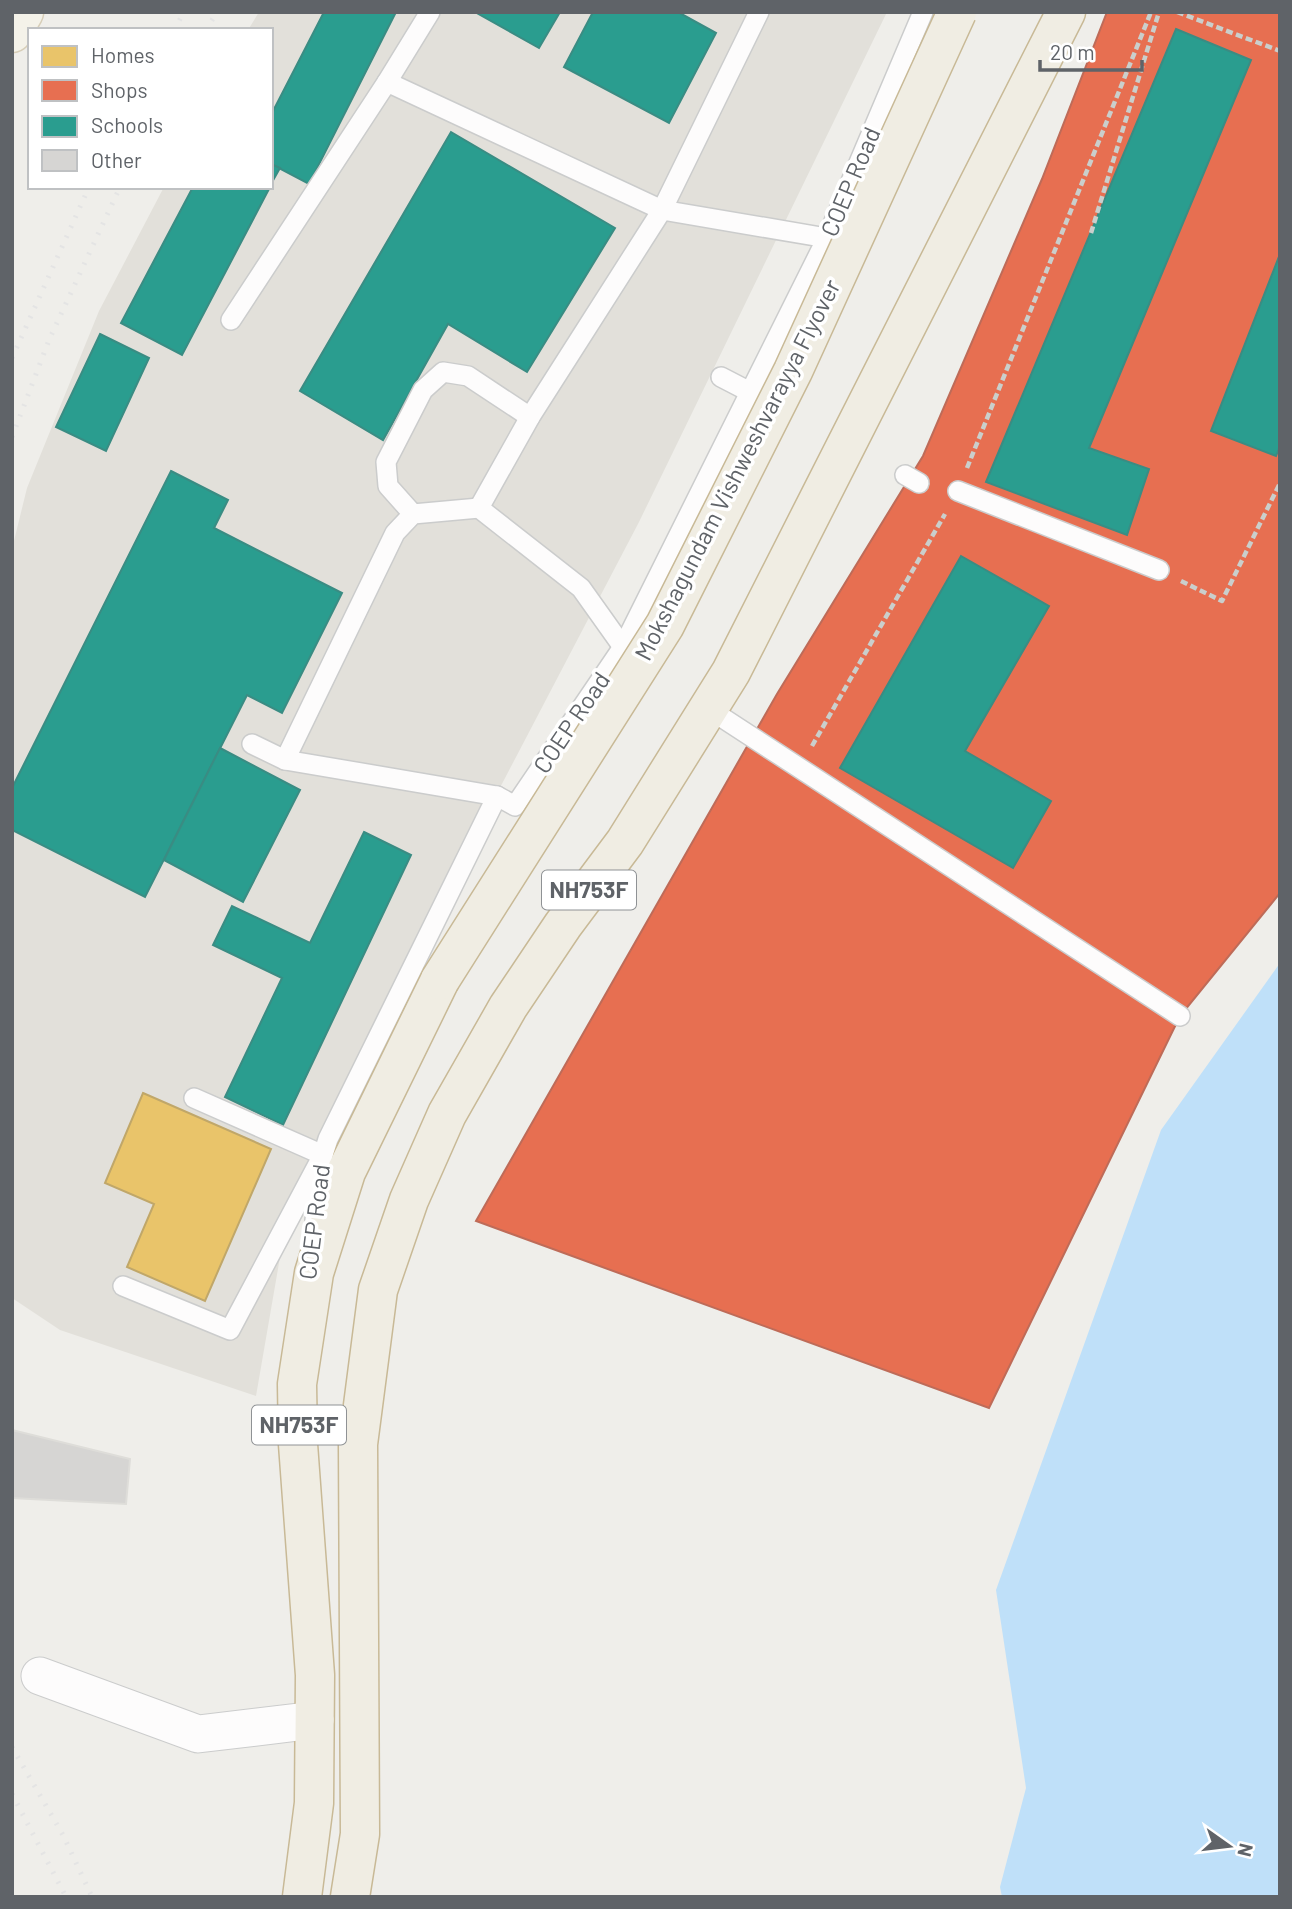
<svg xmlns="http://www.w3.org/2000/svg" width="1292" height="1909" viewBox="0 0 1292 1909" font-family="Barlow,sans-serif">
<rect width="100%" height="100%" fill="#efeeea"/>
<polygon fill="#e2e0da" points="259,12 887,12 639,522 324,1124 288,1211 256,1396 60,1330 12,1298 12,549 27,488 99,311 164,187 271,187 271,30 248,30"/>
<polygon fill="#bfe0f9" points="1280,963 1280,1897 1002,1897 1000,1887 1026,1788 996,1590 1161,1130"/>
<polygon fill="#e9c46a" stroke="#c0a769" stroke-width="2" points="143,1093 271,1149 205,1301 127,1267 154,1204 105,1183"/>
<polygon fill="#e76f51" stroke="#be6b58" stroke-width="2" points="1107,12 1280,12 1280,893 1180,1016 989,1408 476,1221 777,694 923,456 1042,179"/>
<g fill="#2a9d8f" stroke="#3a8c83" stroke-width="2">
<polygon points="324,12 396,12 309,184 271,164 271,115"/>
<polygon points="475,12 560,12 539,48"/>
<polygon points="593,12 678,12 716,33 669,123 564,67"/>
<polygon points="1176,29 1251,60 1089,448 1149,469 1127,535 986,482"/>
<polygon points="451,132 615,228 527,372 448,324 383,440 300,391"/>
<polygon points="271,164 280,168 271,184"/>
<polygon points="193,187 270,187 182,355 121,323"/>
<polygon points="1280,254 1280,446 1276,456 1211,431"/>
<polygon points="100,334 149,358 106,451 56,427"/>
<polygon points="171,471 228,500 214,528 342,593 282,713 247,695 145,897 12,830 12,788"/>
<polygon points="961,556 1049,606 965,751 1051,801 1013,868 840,768"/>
<polygon points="220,748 300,790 243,902 164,860"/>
<polygon points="364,832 411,855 283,1125 225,1097 282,978 213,945 232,906 310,943"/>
</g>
<polygon fill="#d6d5d3" stroke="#deddd9" stroke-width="2" points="12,1430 130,1459 126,1504 12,1498"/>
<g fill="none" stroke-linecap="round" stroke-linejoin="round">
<g stroke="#cbcccc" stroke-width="22">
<g id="lane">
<polyline points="387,82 430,12"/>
<polyline points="231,320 387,82 662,210 827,238"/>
<polyline points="721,377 750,392"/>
<polyline points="905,475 919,483"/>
<polyline points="958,491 1159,570"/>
<polyline points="413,514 388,486 386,462 423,390 443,372 468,376 530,417"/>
<polyline points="623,647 581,588 479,508 530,417 662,210 759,12"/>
<polyline points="709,709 1180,1016"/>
<polyline points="252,744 285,760 497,796"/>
<polyline points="285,760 395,533 413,514 479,508"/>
<polyline points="315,1220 323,1155 328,1139 497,796 515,806 623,647 827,238 923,12"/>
<polyline points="123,1286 230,1330 323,1155 194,1098"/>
</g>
</g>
<g stroke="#cbcccc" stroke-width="39">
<polyline id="street" points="40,1676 198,1734 315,1720"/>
</g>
<g stroke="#d7ceb8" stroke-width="41">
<polyline id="primary" points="12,33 24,12"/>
</g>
<g stroke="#c8b996" stroke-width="41">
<g id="highway">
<polyline points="302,1897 314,1803 315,1675 298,1444 297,1384 314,1273 346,1172 440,980"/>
<polyline points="350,1897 360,1834 358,1444 378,1290 409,1200 447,1114 508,1007 563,925 625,842 731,672 1066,12"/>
</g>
</g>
<g stroke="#cacfcc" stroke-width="4.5" stroke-dasharray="7 3.5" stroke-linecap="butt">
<polyline points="1177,12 1280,51"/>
<polyline points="1091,233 1159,12"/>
<polyline points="967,468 1151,12"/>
<polyline points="1181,581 1222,601 1280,483"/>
<polyline points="812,746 945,514"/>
</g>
<use href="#lane" stroke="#fdfcfc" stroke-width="19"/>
<use href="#street" stroke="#fdfcfc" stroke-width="37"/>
<use href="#primary" stroke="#f4f2e9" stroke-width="38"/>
<use href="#highway" stroke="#f0ede3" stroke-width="38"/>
<g stroke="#e4e4e4" stroke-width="5" stroke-dasharray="2 9" stroke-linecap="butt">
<polyline points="174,30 184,12"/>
<polyline points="206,30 217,12"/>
<polyline points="12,358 89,187"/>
<polyline points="12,437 49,340 120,187"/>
<polyline points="12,1747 63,1835 92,1897"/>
<polyline points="12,1794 66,1897"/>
</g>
<g stroke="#c8b996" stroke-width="41" stroke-linecap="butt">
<polyline id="highway-bridge" points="440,980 665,625 793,371 957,12"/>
</g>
<use href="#highway-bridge" stroke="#f0ede3" stroke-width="38"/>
</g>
<g text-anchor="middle" stroke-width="7" stroke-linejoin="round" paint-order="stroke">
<g fill="#fff" stroke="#8f9295" stroke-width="2">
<rect x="542" y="870.5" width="94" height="39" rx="5"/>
<rect x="252" y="1405.5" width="94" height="39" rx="5"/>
</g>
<g font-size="23" font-weight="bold" fill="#5f6368">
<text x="589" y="898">NH753F</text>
<text x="299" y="1433">NH753F</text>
</g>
<g font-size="24" fill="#5f6368" stroke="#fff">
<text transform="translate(851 182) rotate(-67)" y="8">COEP Road</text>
<text transform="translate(738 470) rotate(-63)" y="8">Mokshagundam Vishweshvarayya Flyover</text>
<text transform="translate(572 723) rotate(-56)" y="8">COEP Road</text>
<text transform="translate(315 1222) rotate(-83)" y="8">COEP Road</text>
</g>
</g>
<rect width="1292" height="1909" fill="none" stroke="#5f6368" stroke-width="28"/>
<rect x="28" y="28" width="245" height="161" fill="#ffffff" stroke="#bfc1c3" stroke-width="2"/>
<rect x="42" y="46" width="35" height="21" fill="#e9c46a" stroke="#bfc1c3" stroke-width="2"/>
<text x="91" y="63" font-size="21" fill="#5f6368">Homes</text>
<rect x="42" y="80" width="35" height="21" fill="#e76f51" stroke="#bfc1c3" stroke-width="2"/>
<text x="91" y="98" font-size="21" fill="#5f6368">Shops</text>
<rect x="42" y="116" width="35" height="21" fill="#2a9d8f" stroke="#bfc1c3" stroke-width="2"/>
<text x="91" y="133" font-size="21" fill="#5f6368">Schools</text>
<rect x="42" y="150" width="35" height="21" fill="#d6d5d3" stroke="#bfc1c3" stroke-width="2"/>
<text x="91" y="168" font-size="21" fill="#5f6368">Other</text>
<g transform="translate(1229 1846) rotate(104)" stroke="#ffffff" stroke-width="5" paint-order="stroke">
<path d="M0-5L12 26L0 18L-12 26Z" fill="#5f6368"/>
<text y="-10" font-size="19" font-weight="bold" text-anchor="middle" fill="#5f6368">N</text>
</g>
<path d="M1040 60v10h102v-10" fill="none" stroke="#5f6368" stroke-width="3.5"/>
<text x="1050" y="60" font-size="21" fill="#5f6368" stroke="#ffffff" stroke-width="5" paint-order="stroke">20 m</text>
</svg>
